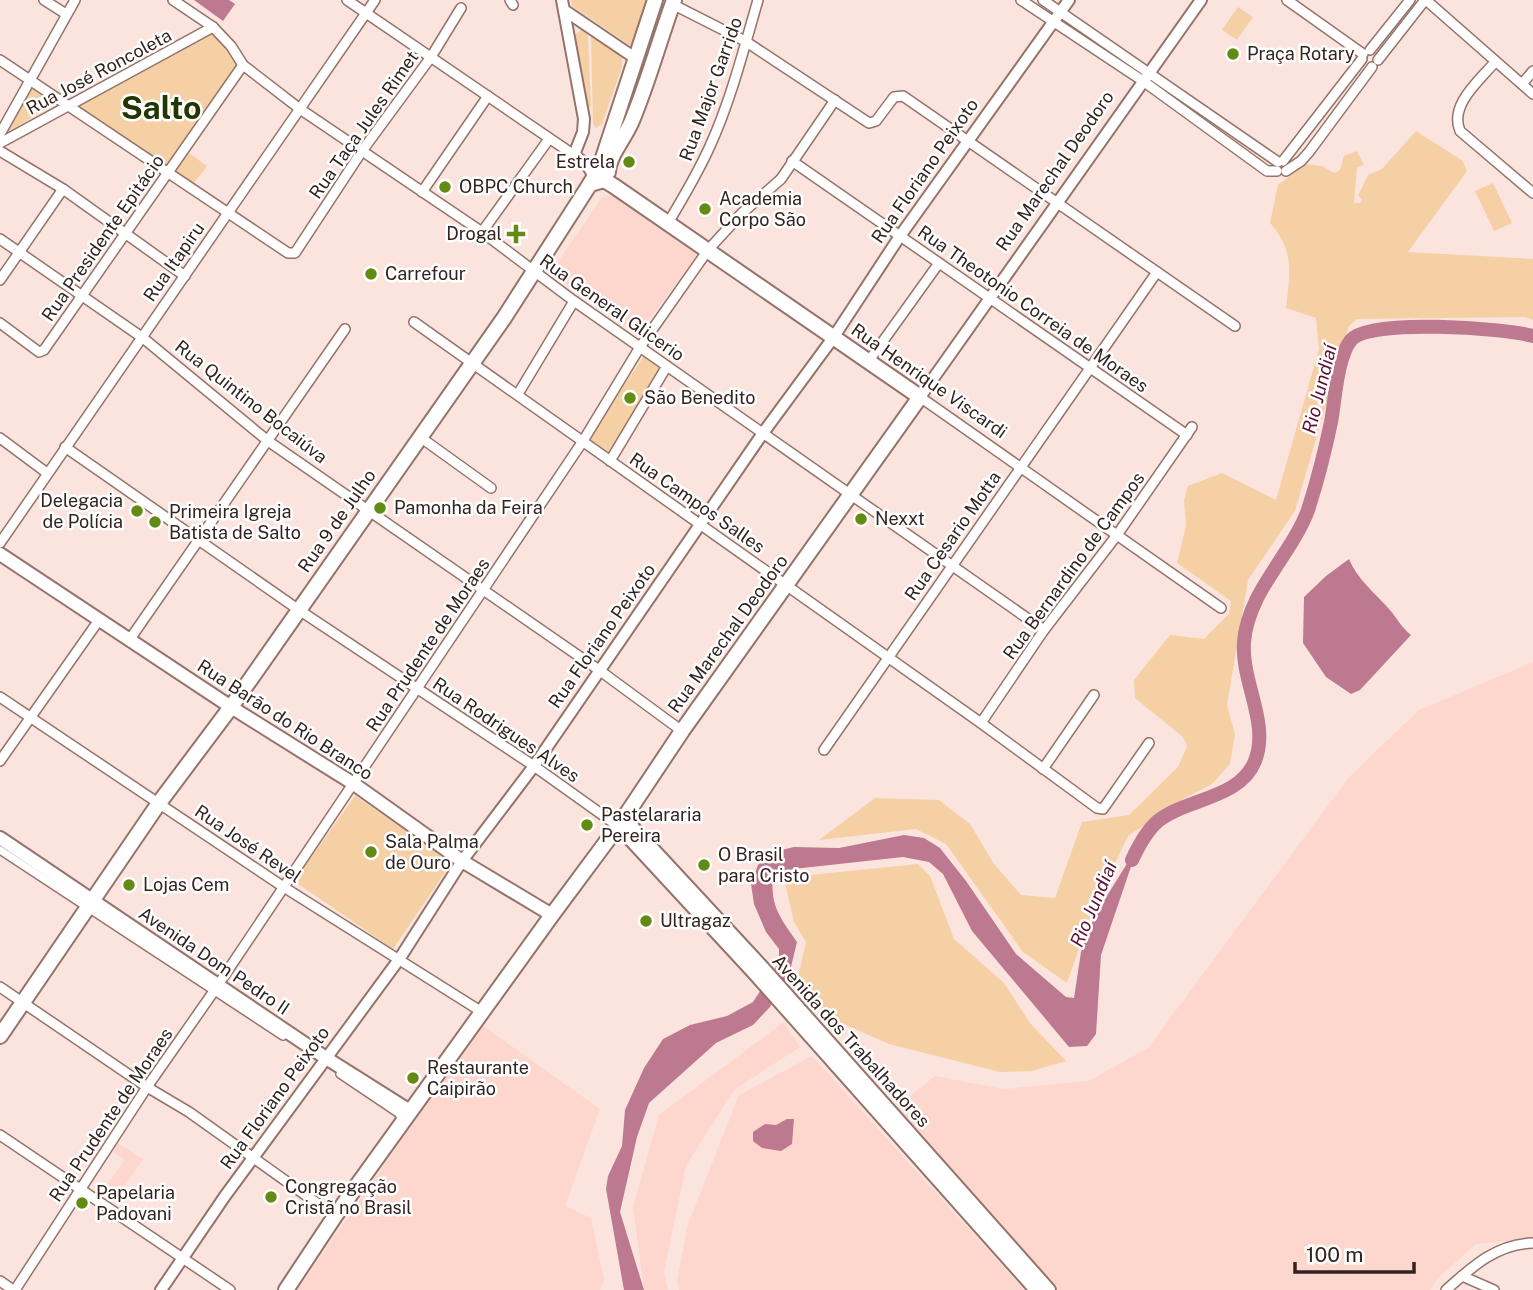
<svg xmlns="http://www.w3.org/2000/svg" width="1533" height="1290" viewBox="0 0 1533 1290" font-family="'Public Sans',sans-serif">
<rect width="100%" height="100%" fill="#fce4de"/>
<g fill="#fdd7cd">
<polygon points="615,195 701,251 638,334 553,276 553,269 602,197"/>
<polygon points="1533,662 1533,1238 1476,1244 1439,1277 1430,1290 1055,1290 894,1109 935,1076 1004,1089 1088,1081 1148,1048 1349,777 1419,710"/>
<polygon points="784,1022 800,1047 734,1090 686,1166 664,1272 668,1290 644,1290 633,1207 659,1115"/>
<polygon points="482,1025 600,1109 565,1206 591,1218 604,1280 600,1290 297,1290"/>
<polygon points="812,1056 1024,1290 679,1290 677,1281 688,1224 739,1095"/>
<polygon points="117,1143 143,1159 114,1201 101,1193 125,1160 113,1152"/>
</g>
<g fill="#f4d0a4">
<polygon points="571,0 650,0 634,48 572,6"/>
<polygon points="1238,7 1253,17 1237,40 1222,30"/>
<polygon points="214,29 242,65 168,170 72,107"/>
<polygon points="581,30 588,35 591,106 586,108 574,35"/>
<polygon points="591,35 622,56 622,67 602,124 596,128 593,124"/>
<polygon points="30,83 58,102 2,135"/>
<path d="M1416,131L1463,161L1467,171L1408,252L1533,259V320L1525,317L1357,319L1349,326L1295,511L1248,580L1227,705L1235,734L1230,764L1212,784L1185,798L1128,836L1092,911L1067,983L1023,952L946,844L916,829L819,840L875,798L939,800L970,824L994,864L1021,895L1055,898L1082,822L1129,815L1178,767L1187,746L1183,737L1135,698L1134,680L1170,635L1204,639L1229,614L1231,601L1177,563L1186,526L1184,500L1188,486L1222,473L1276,500L1319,349L1316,318L1286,308C1290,273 1295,251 1270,223L1278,185L1306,164L1322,166L1334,173L1340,170L1344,156L1357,151L1364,165L1357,167L1354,203H1360L1362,199L1358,196L1368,175L1382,169Z"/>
<polygon points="186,151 207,166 193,184 173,170"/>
<polygon points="1493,183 1512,223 1494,231 1475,191"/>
<polygon points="646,353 667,366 609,457 586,441"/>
<polygon points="355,796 452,862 393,949 294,881"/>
<polygon points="918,864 930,876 954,939 1004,983 1030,1023 1066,1061 1032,1071 1000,1072 889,1044 830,1018 796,986 806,942 794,922 785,883 800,876"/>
</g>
<g fill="#bc7990">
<polygon points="194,0 229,0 235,4 223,21"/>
<path d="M1349,559C1357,579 1375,593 1389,609C1397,618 1401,627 1411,635L1360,690L1351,694L1326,677L1303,643L1304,597L1326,576Z"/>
<path d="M904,835L924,838L940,848L966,881L1016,954L1066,997L1074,998L1081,952L1095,915L1138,846L1101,955L1096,1034L1087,1046L1069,1047L972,931L943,874L929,862L903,857L793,869L773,876C770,906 780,917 797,942L790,971L770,1007L753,1025L716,1043L649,1103L637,1137L620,1212L644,1290H624L606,1189L608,1176L622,1146L625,1110L644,1068L663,1039L690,1025L727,1016L753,1002L779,962V949L766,932L754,904L751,884L758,865L773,852L794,847L839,848Z"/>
<polygon points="787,1119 794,1119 792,1144 781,1151 762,1148 753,1141 753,1132 765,1124 776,1125"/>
</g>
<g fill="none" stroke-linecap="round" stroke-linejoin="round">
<path stroke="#bc7990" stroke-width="14" d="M1132,860C1138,847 1146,831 1158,821C1187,798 1240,799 1255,761C1270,723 1241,682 1244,642C1248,591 1291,556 1308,510C1317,482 1325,451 1331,422C1335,401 1337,357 1351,340C1369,318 1504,328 1533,336"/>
<g stroke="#96736a" stroke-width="10">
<g id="pedestrian">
<polyline points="0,850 283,1036"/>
<polyline points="340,1074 398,1113 403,1120"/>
</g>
</g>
<g stroke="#96736a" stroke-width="12">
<g id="minor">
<polyline points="44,0 66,14"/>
<polyline points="173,0 213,27 231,46 243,65 300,109 482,232 574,301 1044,630"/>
<polyline points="347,0 574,155"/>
<polyline points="510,0 513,5"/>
<polyline points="1021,0 1143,81 1267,171 1277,171"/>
<polyline points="1043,0 1278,162"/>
<polyline points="1287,0 1363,54"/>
<polyline points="1426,0 1533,94"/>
<polyline points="672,4 745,41 869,123 876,121 894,97 903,96 1235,326"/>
<polyline points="1370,50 1410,0"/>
<polyline points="0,60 288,253 295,253 362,151 431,57 461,8"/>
<polyline points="1378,60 1425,0"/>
<path d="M1495,62C1479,81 1449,105 1460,131L1533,193"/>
<polyline points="1522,84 1533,71"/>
<polyline points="0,134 75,0"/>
<polyline points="0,143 213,27"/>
<polyline points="0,151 63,189 185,276"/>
<polyline points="792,161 1187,435"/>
<polyline points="1283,161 1362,59"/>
<polyline points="1286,171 1301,161 1309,152 1372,67"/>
<polyline points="422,192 488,96"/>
<path d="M668,223C683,198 698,173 710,146C731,100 744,48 758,0"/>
<polyline points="482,232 549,139"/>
<polyline points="0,239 143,338 268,441 599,670 682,731"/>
<polyline points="0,280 63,189"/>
<polyline points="414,322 981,723 1097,808 1103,809 1149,743"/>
<polyline points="0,323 39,352 44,350 243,65"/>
<polyline points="868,362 939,263"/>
<polyline points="518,394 574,301"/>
<polyline points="920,397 1221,608"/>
<polyline points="420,437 491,488"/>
<polyline points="0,438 47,473"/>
<polyline points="65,447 299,610 534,766 618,826"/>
<polyline points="610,461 667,366"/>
<polyline points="0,543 375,0"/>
<polyline points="130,639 345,329"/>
<polyline points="0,697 282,886 482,1012"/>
<polyline points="981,723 1044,630 1117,535 1192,427"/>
<polyline points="824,750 1157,272"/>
<polyline points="0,761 99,620"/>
<polyline points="1043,769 1094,695"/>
<polyline points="0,987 147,1087 189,1112 335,1216"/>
<polyline points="0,1135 230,1290"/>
<polyline points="1462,1276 1494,1290"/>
<polyline points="0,1281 13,1290"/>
<polyline points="15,1290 147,1087 214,991 583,441 640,347 708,250 741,214 781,179 835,100"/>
<path d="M1446,1290C1472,1267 1496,1244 1533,1243"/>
</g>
</g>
<g stroke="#96736a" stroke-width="14">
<g id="tertiary">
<polyline points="562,0 584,119 583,132 574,155 587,165 594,176"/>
<polyline points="564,10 635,58"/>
<polyline points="920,397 1201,0"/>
<polyline points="161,1290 225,1196 400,958 462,861 534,766 763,433 833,338 900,236 1069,0"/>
</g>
</g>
<g stroke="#96736a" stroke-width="16">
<g id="secondary">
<polyline points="0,554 231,707 354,784 462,861 552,915"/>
<polyline points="624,818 763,968 1049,1290"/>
<polyline points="618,826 754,973 1036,1290"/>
<polyline points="0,838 326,1058 410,1111"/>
</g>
</g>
<g stroke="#96736a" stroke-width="18">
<g id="primary">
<path d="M608,172C609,155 624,139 631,123C648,83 659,41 674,0"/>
<polyline points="0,1036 159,803 231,707 504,318 590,184 600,167 655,0"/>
<polyline points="286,1290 335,1216 552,915 624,818 682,731 920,397 614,186 604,180 590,184"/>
</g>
</g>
<use href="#pedestrian" stroke="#fff" stroke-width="7"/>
<use href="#minor" stroke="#fff" stroke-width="9"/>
<use href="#tertiary" stroke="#fff" stroke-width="10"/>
<use href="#secondary" stroke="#fff" stroke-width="12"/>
<use href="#primary" stroke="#fff" stroke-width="14"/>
</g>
<g fill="#638a13" stroke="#fff" stroke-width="2.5">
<circle cx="1233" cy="54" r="7"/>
<circle cx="629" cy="162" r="7"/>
<circle cx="445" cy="187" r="7"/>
<circle cx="705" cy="209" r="7"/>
<path d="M512.5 223.5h7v7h7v7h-7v7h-7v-7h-7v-7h7z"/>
<circle cx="371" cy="274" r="7"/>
<circle cx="630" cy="398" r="7"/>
<circle cx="380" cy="508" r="7"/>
<circle cx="137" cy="511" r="7"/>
<circle cx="861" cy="519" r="7"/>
<circle cx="155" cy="522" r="7"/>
<circle cx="587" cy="825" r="7"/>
<circle cx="371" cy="852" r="7"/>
<circle cx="704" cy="865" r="7"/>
<circle cx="129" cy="885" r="7"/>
<circle cx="646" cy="921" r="7"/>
<circle cx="413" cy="1078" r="7"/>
<circle cx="271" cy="1197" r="7"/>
<circle cx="82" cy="1203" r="7"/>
</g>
<g text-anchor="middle" stroke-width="5" stroke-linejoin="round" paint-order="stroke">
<g font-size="18" fill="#322320" stroke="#fff" text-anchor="start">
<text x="1247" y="60">Praça Rotary</text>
<text x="615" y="168" text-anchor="end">Estrela</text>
<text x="459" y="193">OBPC Church</text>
<text x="719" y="205">Academia<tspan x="719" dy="21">Corpo São</tspan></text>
<text x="502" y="240" text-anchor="end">Drogal</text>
<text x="385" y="280">Carrefour</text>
<text x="644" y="404">São Benedito</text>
<text x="123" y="507" text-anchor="end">Delegacia<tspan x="123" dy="21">de Polícia</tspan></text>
<text x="394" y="514">Pamonha da Feira</text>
<text x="169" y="518">Primeira Igreja<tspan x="169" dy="21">Batista de Salto</tspan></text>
<text x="875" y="525">Nexxt</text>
<text x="601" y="821">Pastelararia<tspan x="601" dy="21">Pereira</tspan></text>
<text x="385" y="848">Sala Palma<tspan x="385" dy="21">de Ouro</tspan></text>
<text x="718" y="861">O Brasil<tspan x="718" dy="21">para Cristo</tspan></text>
<text x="143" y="891">Lojas Cem</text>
<text x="660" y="927">Ultragaz</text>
<text x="427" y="1074">Restaurante<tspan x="427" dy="21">Caipirão</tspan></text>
<text x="285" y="1193">Congregação<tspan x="285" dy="21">Cristã no Brasil</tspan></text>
<text x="96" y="1199">Papelaria<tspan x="96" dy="21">Padovani</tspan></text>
</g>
<g font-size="18" fill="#322320" stroke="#fff">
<text transform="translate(99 72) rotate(-28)" y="6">Rua José Roncoleta</text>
<text transform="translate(711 89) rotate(-70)" y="6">Rua Major Garrido</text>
<text transform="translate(364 125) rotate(-55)" y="6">Rua Taça Jules Rimet</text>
<text transform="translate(925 171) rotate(-55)" y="6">Rua Floriano Peixoto</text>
<text transform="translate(1055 171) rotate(-55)" y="6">Rua Marechal Deodoro</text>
<text transform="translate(103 238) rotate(-55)" y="6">Rua Presidente Epitácio</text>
<text transform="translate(174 262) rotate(-55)" y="6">Rua Itapiru</text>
<text transform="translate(612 308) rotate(35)" y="6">Rua General Glicerio</text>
<text transform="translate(1033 309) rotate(35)" y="6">Rua Theotonio Correia de Moraes</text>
<text transform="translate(929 381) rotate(35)" y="6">Rua Henrique Viscardi</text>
<text transform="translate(251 402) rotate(38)" y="6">Rua Quintino Bocaiúva</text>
<text transform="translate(697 503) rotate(35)" y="6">Rua Campos Salles</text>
<text transform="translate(337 521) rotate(-55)" y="6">Rua 9 de Julho</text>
<text transform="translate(953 536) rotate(-55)" y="6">Rua Cesario Motta</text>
<text transform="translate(1074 566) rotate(-54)" y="6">Rua Bernardino de Campos</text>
<text transform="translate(728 634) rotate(-54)" y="6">Rua Marechal Deodoro</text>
<text transform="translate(602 636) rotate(-55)" y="6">Rua Floriano Peixoto</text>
<text transform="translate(428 645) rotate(-56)" y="6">Rua Prudente de Moraes</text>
<text transform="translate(285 720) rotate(33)" y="6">Rua Barão do Rio Branco</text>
<text transform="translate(506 730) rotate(34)" y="6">Rua Rodrigues Alves</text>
<text transform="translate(248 844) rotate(34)" y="6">Rua José Revel</text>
<text transform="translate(214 961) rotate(34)" y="6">Avenida Dom Pedro II</text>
<text transform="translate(851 1041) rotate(48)" y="6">Avenida dos Trabalhadores</text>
<text transform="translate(275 1098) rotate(-54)" y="6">Rua Floriano Peixoto</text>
<text transform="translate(111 1115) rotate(-56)" y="6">Rua Prudente de Moraes</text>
</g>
<g font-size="19" font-style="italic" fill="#600f35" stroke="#fff">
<text transform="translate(1319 389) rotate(-76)" y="7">Rio Jundiaí</text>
<text transform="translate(1093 904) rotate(-67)" y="7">Rio Jundiaí</text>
</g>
<g font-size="32" font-weight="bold" fill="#233500" stroke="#fff">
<text x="161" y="119">Salto</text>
</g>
</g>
<path d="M1295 1262v10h119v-10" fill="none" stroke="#322320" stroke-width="3.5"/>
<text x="1306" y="1262" font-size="21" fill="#322320" stroke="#ffffff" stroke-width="5" paint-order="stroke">100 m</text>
</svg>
